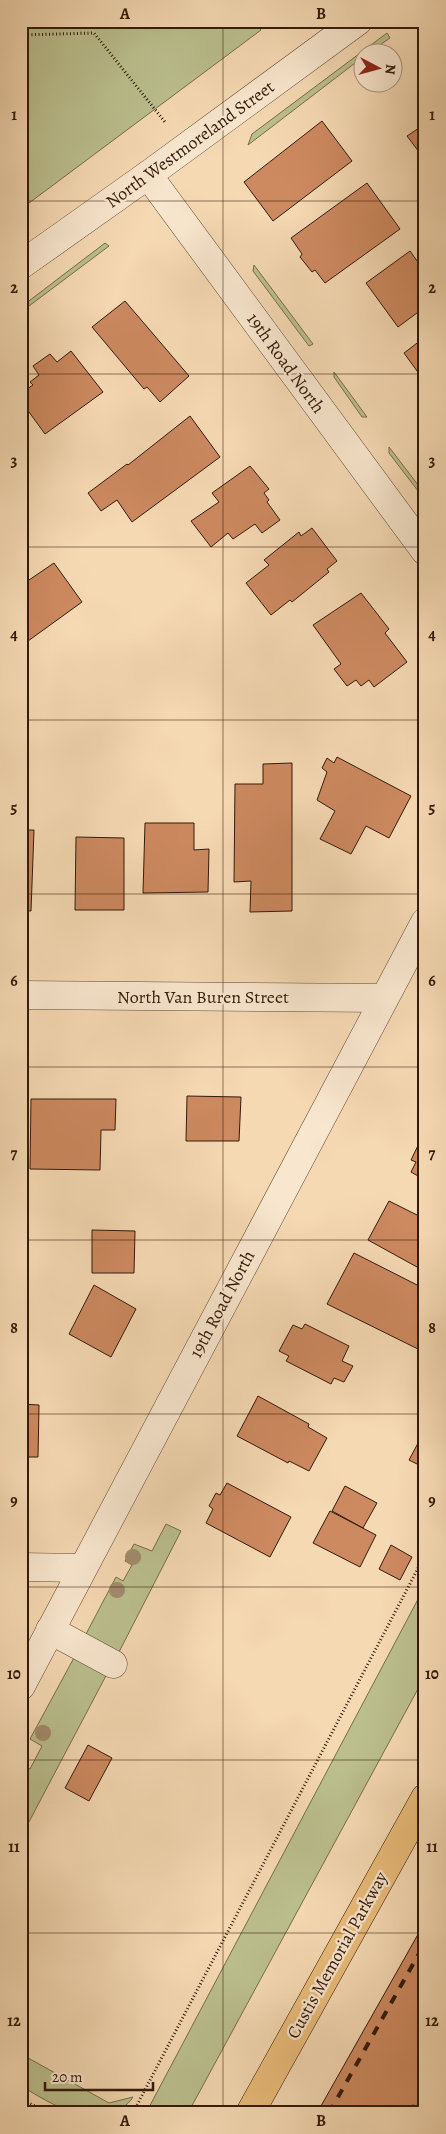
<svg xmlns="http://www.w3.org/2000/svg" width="446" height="2134" viewBox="0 0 446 2134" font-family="Alegreya,serif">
<rect width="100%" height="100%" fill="#f5d9b3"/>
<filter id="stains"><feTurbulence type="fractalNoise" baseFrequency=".004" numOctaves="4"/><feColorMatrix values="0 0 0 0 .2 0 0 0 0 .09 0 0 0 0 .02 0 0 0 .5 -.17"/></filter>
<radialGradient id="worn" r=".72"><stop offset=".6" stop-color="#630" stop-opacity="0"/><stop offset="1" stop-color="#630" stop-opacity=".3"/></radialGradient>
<g fill="#bbbf8e" stroke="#776c4c">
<polygon points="21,21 254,21 261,30 21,209"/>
<polygon points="387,33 390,38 370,52 364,52 363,57 248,145 252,134"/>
<polygon points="105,243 109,246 21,312 21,307"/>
<polygon points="254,265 313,344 309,346 253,271"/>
<polygon points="334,372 367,417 362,417 334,377"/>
<polygon points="389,447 425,494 425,500 389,453"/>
<polygon points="166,1524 181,1531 119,1652 86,1634 116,1577 123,1581 132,1565 125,1561 134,1544 152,1551"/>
<polygon points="425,1586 425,1676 188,2113 146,2113"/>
<polygon points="76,1654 109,1670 21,1837 21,1765 30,1769 42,1746 30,1739"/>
<path d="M21,2054L109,2103L133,2097C123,2115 92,2117 74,2112C56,2108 37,2095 21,2086Z"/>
</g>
<g fill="#cd8960" stroke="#331a0a">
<polygon points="322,121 352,161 273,221 244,182"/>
<polygon points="425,124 425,160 407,136"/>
<polygon points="367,183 400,229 325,283 315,270 312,272 300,257 302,254 291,238"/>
<polygon points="410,251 425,272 425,307 398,327 366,283"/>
<polygon points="125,301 189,376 160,402 147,387 144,389 92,327"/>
<polygon points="425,337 425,382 404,353"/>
<polygon points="71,351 103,392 45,434 21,401 21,393 33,385 30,382 39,375 33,366 50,354 57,362"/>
<polygon points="190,416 220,457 132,522 117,500 101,511 88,493 127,464 128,465"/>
<polygon points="21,462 27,470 21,474"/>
<polygon points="250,466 269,489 264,493 269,500 267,502 280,520 262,533 255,524 233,539 228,533 211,547 191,521 219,502 212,493"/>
<polygon points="312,528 337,561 327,569 329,572 292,602 290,600 271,615 246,583 269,565 264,560 299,532 301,536"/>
<polygon points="54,563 82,602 28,641 21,631 21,574 24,573 29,580"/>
<polygon points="361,593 389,629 385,633 407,662 374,687 369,680 361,686 356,680 347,686 334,669 341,664 313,625"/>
<polygon points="337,757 411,796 389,838 366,826 351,854 320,839 335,811 317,800 327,772 322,768 327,758 334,763"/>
<polygon points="292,763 292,911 250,912 251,881 234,882 235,784 263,784 263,764"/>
<polygon points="145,823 194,823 194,850 209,849 208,892 143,893"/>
<polygon points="21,830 34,830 31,911 21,910"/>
<polygon points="76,837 124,838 124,910 75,910"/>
<polygon points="187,1096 241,1097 239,1141 186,1141"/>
<polygon points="31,1099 116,1099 115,1130 101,1130 100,1170 30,1169"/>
<polygon points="425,1131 425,1180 411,1172 416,1162 411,1160"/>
<polygon points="389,1201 425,1219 425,1268 418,1264 417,1267 368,1240"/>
<polygon points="92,1230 135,1231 134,1273 92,1273"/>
<polygon points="354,1253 425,1289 425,1341 420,1350 327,1304"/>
<polygon points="94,1285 136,1309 111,1357 69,1334"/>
<polygon points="305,1324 349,1346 342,1361 353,1366 344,1382 334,1378 331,1384 286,1361 289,1356 279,1351 293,1325 302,1329"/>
<polygon points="258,1396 309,1424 308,1427 327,1438 309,1471 289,1461 288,1463 237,1436"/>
<polygon points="21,1404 39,1405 38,1457 21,1457"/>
<polygon points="425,1430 425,1468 409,1460"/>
<polygon points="227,1483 291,1517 270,1557 206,1523 213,1509 209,1506 216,1493 220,1495"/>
<polygon points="345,1486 377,1503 363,1528 332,1511"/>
<polygon points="330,1511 376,1535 360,1567 313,1543"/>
<polygon points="391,1545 412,1557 400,1580 379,1569"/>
<polygon points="88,1745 112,1758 89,1801 65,1788"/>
<polygon points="425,1922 425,2113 317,2113"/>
</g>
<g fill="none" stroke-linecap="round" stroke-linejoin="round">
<g stroke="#644a34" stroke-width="29">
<g id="minor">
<polyline points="148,175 425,551"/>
<polyline points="21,265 148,175 358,21"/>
<polyline points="21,995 384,998"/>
<polyline points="21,1567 82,1568"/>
<polyline points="50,1630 113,1664"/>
<polyline points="21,1686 425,922"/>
</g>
</g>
<g stroke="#331a0a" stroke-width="29">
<polyline id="highway" points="250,2113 425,1798"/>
</g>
<g stroke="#331a0a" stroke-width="3" stroke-dasharray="1 2.5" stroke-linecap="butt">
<polyline points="416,25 425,38"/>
<polyline points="21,35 94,33 165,122"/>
<polyline points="21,2099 48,2113"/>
<polyline points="130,2113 137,2105 425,1555"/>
</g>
<use href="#minor" stroke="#f8e6ce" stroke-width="28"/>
<use href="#highway" stroke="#eabc7a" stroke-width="28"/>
<g stroke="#331a0a" stroke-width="4" stroke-dasharray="9 9" stroke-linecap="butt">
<polyline points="329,2113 425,1943"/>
<polyline points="410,2113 425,2087"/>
</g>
</g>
<g fill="#a18b6c">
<circle cx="133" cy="1557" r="8"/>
<circle cx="117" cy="1590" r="8"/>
<circle cx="43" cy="1733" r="8"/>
</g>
<path fill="none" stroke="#331a0a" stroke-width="1" stroke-opacity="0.55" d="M223,21V2113M21,201H425M21,374H425M21,547H425M21,720H425M21,894H425M21,1067H425M21,1240H425M21,1414H425M21,1587H425M21,1760H425M21,1933H425"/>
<g text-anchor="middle" stroke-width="4.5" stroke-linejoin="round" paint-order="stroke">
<g font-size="18" fill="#331a0a" stroke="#f8e6ce">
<text transform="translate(190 144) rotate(-36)" y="6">North Westmoreland Street</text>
<text transform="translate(286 363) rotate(54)" y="6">19th Road North</text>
<text x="203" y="1003">North Van Buren Street</text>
<text transform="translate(222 1304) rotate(-62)" y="6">19th Road North</text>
<text transform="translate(337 1955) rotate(-61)" y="6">Custis Memorial Parkway</text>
</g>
</g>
<rect width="446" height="2134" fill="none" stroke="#f5d9b3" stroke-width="55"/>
<g transform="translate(378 68) rotate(96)"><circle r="24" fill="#f8e6ce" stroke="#a99480"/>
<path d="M0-4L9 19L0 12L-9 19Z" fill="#8f2418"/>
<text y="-8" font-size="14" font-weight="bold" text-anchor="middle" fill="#331a0a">N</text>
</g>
<path d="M45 2082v8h108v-8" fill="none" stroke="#331a0a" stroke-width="2.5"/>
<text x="52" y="2082" font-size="15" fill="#331a0a" stroke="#f8e6ce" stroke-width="4" paint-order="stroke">20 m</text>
<rect x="28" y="28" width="390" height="2078" fill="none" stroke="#331a0a" stroke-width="2"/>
<g font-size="16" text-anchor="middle" font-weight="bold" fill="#331a0a">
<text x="125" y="19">A</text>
<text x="321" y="19">B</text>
<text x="14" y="120">1</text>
<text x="432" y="120">1</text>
<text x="14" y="293">2</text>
<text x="432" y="293">2</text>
<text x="14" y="466">3</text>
<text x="432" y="466">3</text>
<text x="14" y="640">4</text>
<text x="432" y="640">4</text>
<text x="14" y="813">5</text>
<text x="432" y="813">5</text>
<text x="14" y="986">6</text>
<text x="432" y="986">6</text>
<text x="14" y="1159">7</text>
<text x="432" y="1159">7</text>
<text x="14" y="1333">8</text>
<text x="432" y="1333">8</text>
<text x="14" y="1506">9</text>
<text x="432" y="1506">9</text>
<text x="14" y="1679">10</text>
<text x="432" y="1679">10</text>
<text x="14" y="1852">11</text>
<text x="432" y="1852">11</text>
<text x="14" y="2026">12</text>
<text x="432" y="2026">12</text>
<text x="125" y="2126">A</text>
<text x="321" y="2126">B</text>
</g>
<rect width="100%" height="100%" filter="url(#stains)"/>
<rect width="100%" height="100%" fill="url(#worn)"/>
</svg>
